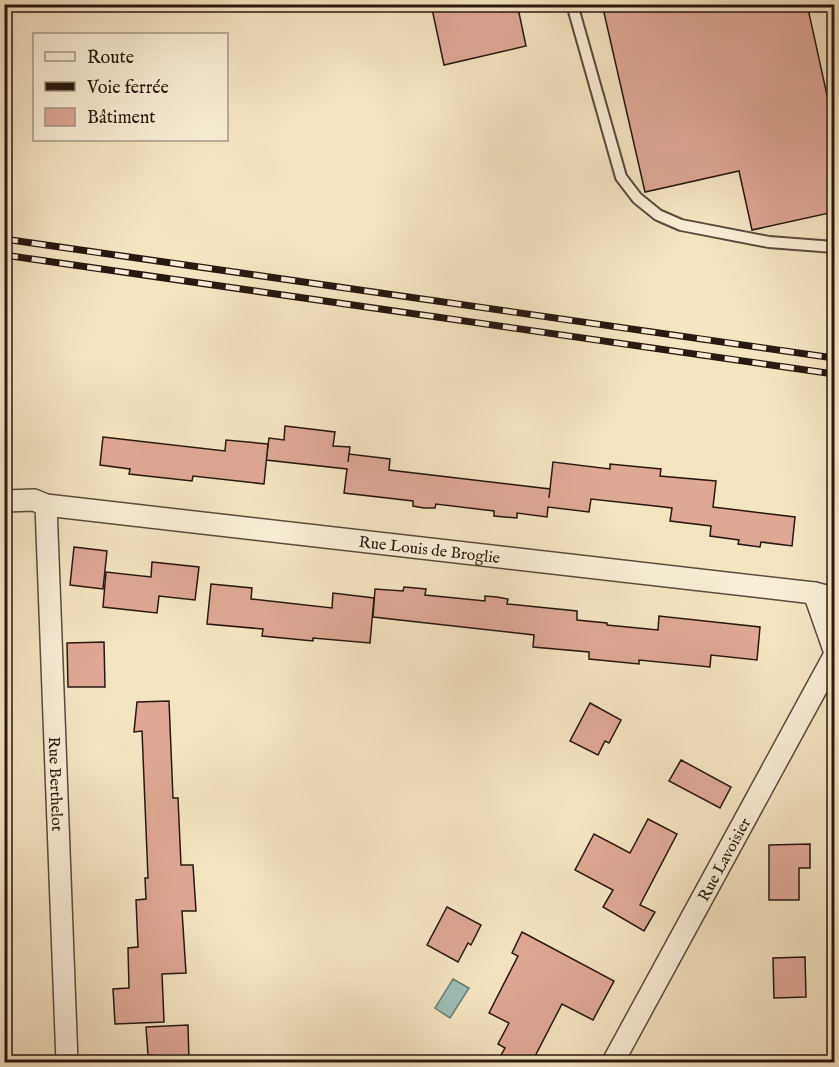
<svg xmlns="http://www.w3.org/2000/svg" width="839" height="1067" viewBox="0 0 839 1067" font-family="'IM FELL English',serif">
<rect width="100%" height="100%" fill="#f4e5c1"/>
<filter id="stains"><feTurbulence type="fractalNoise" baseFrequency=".00333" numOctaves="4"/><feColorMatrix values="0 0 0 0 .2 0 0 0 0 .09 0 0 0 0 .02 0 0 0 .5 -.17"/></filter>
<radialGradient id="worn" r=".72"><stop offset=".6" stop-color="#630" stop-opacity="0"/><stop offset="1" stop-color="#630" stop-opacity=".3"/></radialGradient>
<polygon fill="#9cbeb7" stroke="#6d7c75" stroke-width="1.5" points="453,979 469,988 450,1018 435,1008"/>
<g fill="#dfa895" stroke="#271811" stroke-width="1.5">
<polygon points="431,4 501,4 503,12 518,8 526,46 444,65"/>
<polygon points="602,4 807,4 834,127 834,212 752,230 739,171 645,192"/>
<polygon points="285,426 335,432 333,446 350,447 348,462 349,454 390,459 389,470 550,489 549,498 553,462 610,469 610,464 661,469 660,476 716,481 713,507 795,517 792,546 761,542 760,547 738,544 739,540 710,536 711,526 670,521 672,508 655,506 591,499 589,512 548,507 547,517 517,513 517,518 494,516 494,511 436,504 435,508 424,508 413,506 413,501 344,493 347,469 266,460 269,438 284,440"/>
<polygon points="103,437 225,451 226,440 268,444 264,484 193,476 192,481 129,474 130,469 100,465"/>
<polygon points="74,547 107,551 103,589 70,585"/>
<polygon points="152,562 199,567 195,600 159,596 157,613 103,607 106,572 151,577"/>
<polygon points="211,584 252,588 251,599 332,608 333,593 374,598 370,643 313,638 313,641 262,636 263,629 207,624"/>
<polygon points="404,587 426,589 425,595 485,601 485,596 497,597 508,599 507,604 577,611 577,620 607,623 607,625 658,630 659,616 760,627 757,660 711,655 710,667 639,660 639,664 589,659 589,652 533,647 534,635 373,617 375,589 403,591"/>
<polygon points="104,642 105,687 68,687 67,643"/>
<polygon points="169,701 173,798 178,798 181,865 193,865 196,911 182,911 186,973 162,974 164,1022 115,1024 113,989 129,988 128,948 138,947 136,900 146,899 145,878 148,878 142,731 134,732 137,702"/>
<polygon points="590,703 621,720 609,743 605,741 598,755 570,741"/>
<polygon points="681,760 731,787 720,808 669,781"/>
<polygon points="648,819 677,834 640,905 655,912 644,931 603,907 613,890 575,870 594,834 630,853"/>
<polygon points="810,844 810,868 799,868 799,900 769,900 769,845"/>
<polygon points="447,907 481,925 471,945 468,943 458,962 427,945"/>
<polygon points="522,932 614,981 593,1020 562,1004 532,1062 497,1062 505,1048 498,1044 509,1023 489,1013 518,956 512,953"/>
<polygon points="805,957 806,997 774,998 773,958"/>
<polygon points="188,1025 189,1062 153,1062 153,1055 148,1055 146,1027"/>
</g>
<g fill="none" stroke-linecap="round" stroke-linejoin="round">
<g stroke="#5a4b3d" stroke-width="14">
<polyline id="service" points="572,4 621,177 637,198 658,215 681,225 769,242 834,247"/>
</g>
<g stroke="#5a4b3d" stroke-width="24">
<g id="minor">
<path id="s1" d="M4,501L34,500L46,505L814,593L834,598"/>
<path id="s2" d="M46,505L67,1062"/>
<polyline points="814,593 834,650"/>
<path id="s3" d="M613,1062L834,656"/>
</g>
</g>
<use href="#service" stroke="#f8eed7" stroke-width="10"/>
<use href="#minor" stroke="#f8eed7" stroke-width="21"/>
<g stroke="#271811" stroke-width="7">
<g id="rail">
<polyline points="4,239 834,358"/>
<polyline points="4,255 834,374"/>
</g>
</g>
<use href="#rail" stroke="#f8eed7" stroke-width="4.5" stroke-dasharray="14" stroke-linecap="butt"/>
</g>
<g text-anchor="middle" stroke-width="4.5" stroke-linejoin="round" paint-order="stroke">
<g font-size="16" fill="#271811" stroke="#f8eed7">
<text dy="6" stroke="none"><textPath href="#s1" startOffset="429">Rue Louis de Broglie</textPath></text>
<text dy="6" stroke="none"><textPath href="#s2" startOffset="279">Rue Berthelot</textPath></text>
<text dy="6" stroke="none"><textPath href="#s3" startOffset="231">Rue Lavoisier</textPath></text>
</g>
</g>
<rect width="839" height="1067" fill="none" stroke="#f4e5c1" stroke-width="24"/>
<rect x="6" y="6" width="827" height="1055" fill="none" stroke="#271811" stroke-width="3"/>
<rect x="12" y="12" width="815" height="1043" fill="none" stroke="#271811" stroke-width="1.5"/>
<rect x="33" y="33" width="195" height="108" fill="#f8eed7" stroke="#a49888" stroke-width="1.5"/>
<rect x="45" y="52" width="30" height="9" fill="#f8eed7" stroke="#a49888" stroke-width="1.5"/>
<text x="87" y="63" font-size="18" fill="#271811">Route</text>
<rect x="45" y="82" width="30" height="9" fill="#271811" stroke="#a49888" stroke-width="1.5"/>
<text x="87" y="93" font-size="18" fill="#271811">Voie ferrée</text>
<rect x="45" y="108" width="30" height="18" fill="#dfa895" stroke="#a49888" stroke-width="1.5"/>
<text x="87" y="123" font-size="18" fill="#271811">Bâtiment</text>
<rect width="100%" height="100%" filter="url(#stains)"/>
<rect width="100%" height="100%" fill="url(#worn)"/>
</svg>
